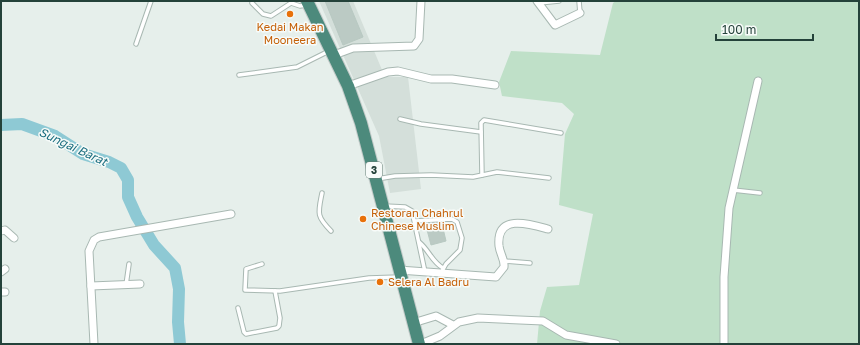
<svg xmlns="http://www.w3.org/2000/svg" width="860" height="345" viewBox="0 0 860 345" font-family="'Golos Text',sans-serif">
<rect width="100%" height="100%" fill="#e6efeb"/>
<polygon fill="#d4dfda" points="319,1 353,1 385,77 408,77 421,189 390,193 379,136"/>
<polygon fill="#bfe0c8" points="616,1 859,1 859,344 537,344 540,311 547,287 579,285 593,214 559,205 565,134 574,114 562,103 502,96 499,82 511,51 600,55 613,3"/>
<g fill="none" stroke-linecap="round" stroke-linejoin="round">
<polyline stroke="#8ec9d4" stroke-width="12" points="1,125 22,124 55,136 83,154 109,162 121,168 128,180 128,197 137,217 154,245 175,268 179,289 178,322 180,344"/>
</g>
<g fill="#bbcac4" stroke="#b8c9c2">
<polygon points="325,1 348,1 363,37 343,45"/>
<polygon points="441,220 446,241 431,245 425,222"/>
</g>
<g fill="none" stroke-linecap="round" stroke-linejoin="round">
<g stroke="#a8b8b2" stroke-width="5.5">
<g id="service">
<polyline points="579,1 580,13"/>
<polyline points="252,3 263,14 271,16 291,3 291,1"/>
<polyline points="291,3 300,6 306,5"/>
<polyline points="539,3 559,1"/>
<polyline points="136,44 151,1"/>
<polyline points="239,75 297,67 329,51"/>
<polyline points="400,119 421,124 481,132"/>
<polyline points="482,175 481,123 484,120 561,133"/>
<polyline points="377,179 395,176 431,175 473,177 497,172 549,178"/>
<polyline points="733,190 760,193"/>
<path d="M322,193C318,213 316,216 331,231"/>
<polyline points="384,206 405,207 412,211 425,272"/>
<polyline points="415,221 452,219 457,222 462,238 460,250 446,264 441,273"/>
<path d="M419,242C429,250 432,262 443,268"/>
<polyline points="504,261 530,263"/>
<polyline points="262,264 246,269 245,290 280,291 369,278 400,277"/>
<polyline points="126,285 129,264"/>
<polyline points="238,308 244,332 246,334 277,328 279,326 280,318 275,291"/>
</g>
</g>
<g stroke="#a8b8b2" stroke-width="9">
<g id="minor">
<polyline points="537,1 555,25 580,13"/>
<polyline points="334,55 353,48 414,46 419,39 421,1"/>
<polyline points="348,86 388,72 398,71 431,79 452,79 495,85"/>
<polyline points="1,231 5,230 14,238"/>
<path d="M399,270L496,277L504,267C505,260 500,254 499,246C496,213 530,224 548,229"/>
<polyline points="1,272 5,269"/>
<polyline points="91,286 140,284"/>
<polyline points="1,292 5,292"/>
<polyline points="413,323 436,316 453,325"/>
<polyline points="94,344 89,251 94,240 99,237 231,214"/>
<polyline points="421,344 440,336 459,322 478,318 543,321 566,335 616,344"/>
<polyline points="724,344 724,277 729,208 758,81"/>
</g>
</g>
<g stroke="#c2cac8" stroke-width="14">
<polyline id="trunk" points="307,1 348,86 361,123 419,344"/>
</g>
<use href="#service" stroke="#fff" stroke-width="3.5"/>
<use href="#minor" stroke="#fff" stroke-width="7"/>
<use href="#trunk" stroke="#4c8a7c" stroke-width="12"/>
</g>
<g fill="#e8710a" stroke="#f7fbf9" stroke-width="1.5">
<circle cx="290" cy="14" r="4"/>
<circle cx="363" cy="219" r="4"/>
<circle cx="380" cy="282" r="4"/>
</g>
<g text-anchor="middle" stroke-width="3" stroke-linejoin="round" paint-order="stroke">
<rect fill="#f7fbf9" stroke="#637a73" stroke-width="1" x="366" y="162" width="16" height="16" rx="3"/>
<g font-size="10" font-weight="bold" fill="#24423a">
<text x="374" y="174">3</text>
</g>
<g font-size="11" fill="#c56008" stroke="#f7fbf9" text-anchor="start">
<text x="290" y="31" text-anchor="middle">Kedai Makan<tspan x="290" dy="13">Mooneera</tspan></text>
<text x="371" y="217">Restoran Chahrul<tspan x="371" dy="13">Chinese Muslim</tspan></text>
<text x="388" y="286">Selera Al Badru</text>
</g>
<g font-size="12" font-style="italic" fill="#1c6f80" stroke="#f7fbf9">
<text transform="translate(73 147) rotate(25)" y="4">Sungai Barat</text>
</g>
</g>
<rect width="860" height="345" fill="none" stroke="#24423a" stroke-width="4"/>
<path d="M716 34v6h97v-6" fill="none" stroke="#24423a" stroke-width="2"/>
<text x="722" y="34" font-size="12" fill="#24423a" stroke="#f7fbf9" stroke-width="3" paint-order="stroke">100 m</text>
</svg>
